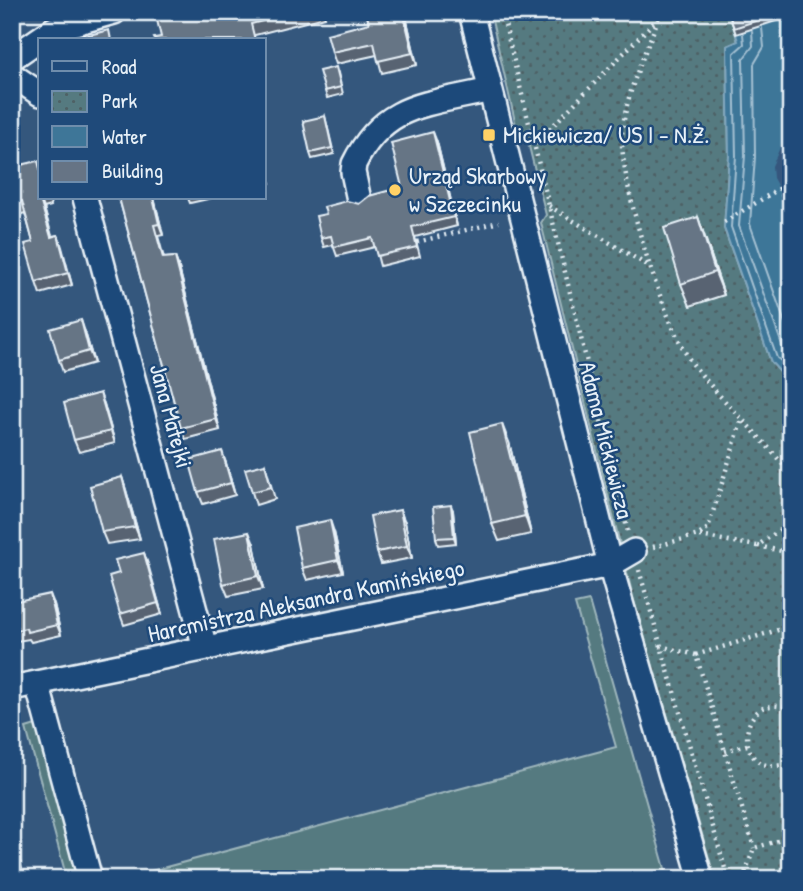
<svg xmlns="http://www.w3.org/2000/svg" width="803" height="891" viewBox="0 0 803 891" font-family="'Patrick Hand',sans-serif">
<defs>
<pattern id="park-dots" width="8" height="8" patternUnits="userSpaceOnUse" patternTransform="scale(1.75)"><rect width="8" height="8" fill="#557a80"/><path d="M2 2h.1M6 6h.1" fill="none" stroke="#4e6165" stroke-width="1.8" stroke-linecap="round"/></pattern>
</defs>
<rect width="100%" height="100%" fill="#34577d"/>
<filter id="ink" filterUnits="userSpaceOnUse"><feTurbulence type="fractalNoise" baseFrequency=".0143" numOctaves="2"/><feDisplacementMap in="SourceGraphic" scale="14" xChannelSelector="R" yChannelSelector="G"/><feConvolveMatrix kernelMatrix="1 2 1 2 8 2 1 2 1" color-interpolation-filters="sRGB"/></filter>
<g filter="url(#ink)">
<g fill="#557a80" stroke="#9eb6bc" stroke-width="2">
<polygon points="589,601 668,879 121,879 616,747 575,604"/>
<polygon points="39,724 80,879 67,879 26,728"/>
</g>
<polygon fill="url(#park-dots)" stroke="#9eb6bc" stroke-width="2" points="490,12 729,12 738,42 727,46 729,156 724,228 771,362 781,373 791,375 791,879 715,879 634,601 541,223 546,215 526,134 517,130"/>
<polygon fill="#3e7698" stroke="#82a7be" stroke-width="2" points="729,12 791,12 791,375 781,373 771,362 724,228 729,156 727,46 738,41"/>
<polygon fill="#34577d" points="791,135 791,182 779,189 773,178 772,166 782,143"/>
<g fill="none" stroke-linecap="round" stroke-linejoin="round">
<g stroke="#a4c0d2" stroke-width="2">
<polyline points="762,28 764,47 754,64 755,157 750,224 791,340"/>
<polyline points="752,31 753,46 743,59 745,156 739,226 785,353 791,359"/>
<polyline points="743,34 744,44 734,53 736,156 731,227 777,358 791,368"/>
</g>
<g stroke="#e8f1f8" stroke-width="28">
<g id="minor">
<polyline points="471,12 610,565 701,879"/>
<polyline points="12,58 54,29 114,12"/>
<polyline points="12,75 40,94"/>
<polyline points="85,198 205,648"/>
<path d="M359,200L353,172L354,164C385,101 429,105 490,90"/>
<polyline points="37,683 90,879"/>
<polyline points="12,688 610,565 634,551"/>
</g>
</g>
<g stroke="#e8f1f8" stroke-width="4.5" stroke-dasharray="2 5" stroke-linecap="butt">
<polyline points="502,12 628,532"/>
<path d="M661,12C646,51 626,92 622,134C619,181 664,325 692,363C722,402 761,435 791,475"/>
<polyline points="535,144 656,20"/>
<polyline points="549,206 650,267"/>
<polyline points="724,222 779,189 791,209"/>
<polyline points="417,242 499,222"/>
<polyline points="700,536 757,546 791,522"/>
<polyline points="758,546 791,553"/>
<polyline points="653,547 699,535 708,528 742,419"/>
<polyline points="639,570 728,879"/>
<polyline points="660,646 696,655 754,848"/>
<polyline points="696,655 791,626"/>
<path d="M791,710C735,684 730,787 791,762"/>
<polyline points="725,751 747,745"/>
<polyline points="743,879 754,848 791,837"/>
</g>
<use href="#minor" stroke="#1f4a7a" stroke-width="23"/>
</g>
<g fill="#586472" stroke="#e8f1f8" stroke-width="2">
<polygon points="187,12 323,12 325,17 255,35 161,37"/>
<polygon points="366,12 405,12 417,65 382,73 377,55 336,64 332,52 369,23"/>
<polygon points="728,12 791,12 791,16 736,34"/>
<polygon points="338,73 343,94 327,98 325,91"/>
<polygon points="325,116 334,154 312,159 310,153"/>
<polygon points="437,142 457,226 415,237 420,256 380,266 375,247 337,256 333,245 324,247 321,238 326,214 359,204 402,187"/>
<polygon points="264,160 270,183 264,185"/>
<polygon points="40,167 40,198 49,198 51,206 44,208 52,236 58,235 72,285 40,294 36,282 33,242 25,213 18,215 13,203"/>
<polygon points="119,198 154,198 163,235 158,236 164,258 175,257 179,268 220,430 185,439 181,428"/>
<polygon points="188,198 212,198 190,203"/>
<polygon points="698,217 724,295 690,306 681,284"/>
<polygon points="85,332 94,363 63,372 59,360"/>
<polygon points="104,404 115,443 79,452 74,440"/>
<polygon points="509,442 531,534 499,541 492,524"/>
<polygon points="226,463 235,495 203,504 198,492"/>
<polygon points="265,464 275,499 256,505 252,492"/>
<polygon points="122,477 126,490 140,539 107,544 102,532"/>
<polygon points="453,511 456,543 438,545 436,538"/>
<polygon points="405,522 412,558 381,564 377,552"/>
<polygon points="334,532 343,572 307,580 302,568"/>
<polygon points="254,544 263,589 228,596 223,584"/>
<polygon points="144,553 162,614 124,625 120,614 119,573"/>
<polygon points="54,604 61,635 31,642 29,639 17,641 13,631"/>
</g>
<g fill="#47515d" stroke="#e8f1f8" stroke-width="2">
<polygon points="403,12 405,12 417,65 413,53"/>
<polygon points="433,132 437,142 457,226 454,217"/>
<polygon points="39,196 44,208 55,249 51,237"/>
<polygon points="153,198 154,198 163,235 159,224"/>
<polygon points="698,217 706,240 724,295 715,272"/>
<polygon points="58,235 62,247 72,285 68,273"/>
<polygon points="175,257 179,268 220,430 216,419"/>
<polygon points="81,320 85,332 94,363 89,351"/>
<polygon points="100,393 104,404 115,443 111,431"/>
<polygon points="502,424 509,442 531,534 525,516"/>
<polygon points="222,451 226,463 235,495 231,483"/>
<polygon points="122,477 126,490 140,539 135,527"/>
<polygon points="451,505 453,511 456,543 454,537"/>
<polygon points="400,510 405,522 412,558 407,546"/>
<polygon points="330,520 334,532 343,572 338,560"/>
<polygon points="249,532 254,544 263,589 258,576"/>
<polygon points="144,553 148,564 162,614 158,603"/>
<polygon points="50,594 54,604 61,635 57,625"/>
<polygon points="12,824 24,879 20,879 12,845"/>
</g>
<g fill="#667485" stroke="#e8f1f8" stroke-width="2">
<polygon points="187,12 298,12 251,24 255,40 155,40 154,38 161,37 157,20"/>
<polygon points="366,12 403,12 413,53 378,61 374,43 332,52 327,34 369,23"/>
<polygon points="728,12 782,12 734,28"/>
<polygon points="109,30 111,40 78,40 77,38"/>
<polygon points="336,67 341,87 325,91 319,71"/>
<polygon points="325,116 332,148 310,153 303,121"/>
<polygon points="433,132 454,217 412,227 417,247 377,256 372,238 334,247 331,236 321,238 316,216 326,214 324,207 347,201 359,204 369,196 402,187 391,143"/>
<polygon points="38,161 40,169 40,196 39,196 51,237 58,235 68,273 36,282 25,244 33,242 22,201 13,203 12,199 12,167"/>
<polygon points="264,162 268,177 264,178"/>
<polygon points="119,198 153,198 159,224 154,225 163,258 175,257 216,419 181,428"/>
<polygon points="698,217 715,272 681,284 664,228"/>
<polygon points="81,320 89,351 59,360 50,329"/>
<polygon points="100,393 111,431 74,440 64,403"/>
<polygon points="502,424 525,516 492,524 470,432"/>
<polygon points="222,451 231,483 198,492 189,460"/>
<polygon points="265,464 271,487 252,492 245,469"/>
<polygon points="122,477 135,527 102,532 90,486"/>
<polygon points="451,505 454,537 436,538 433,507"/>
<polygon points="400,510 407,546 377,552 370,516"/>
<polygon points="330,520 338,560 302,568 294,528"/>
<polygon points="249,532 258,576 223,584 214,539"/>
<polygon points="144,553 158,603 120,614 109,576 119,573 115,560"/>
<polygon points="50,594 57,625 27,632 26,628 13,631 12,602"/>
<polygon points="12,845 20,879 12,879"/>
</g>
</g>
<g fill="#ffd166" stroke="#1f4a7a" stroke-width="2.5">
<rect x="482" y="128" width="14" height="14" rx="3.5"/>
<circle cx="395" cy="190" r="7"/>
</g>
<g text-anchor="middle" stroke-width="5" stroke-linejoin="round" paint-order="stroke">
<g font-size="24" fill="#e8f1f8" stroke="#1f4a7a" text-anchor="start">
<text x="503" y="143">Mickiewicza/ US I - N.Ż.</text>
<text x="409" y="184">Urząd Skarbowy<tspan x="409" dy="28">w Szczecinku</tspan></text>
</g>
<g font-size="24" fill="#e8f1f8" stroke="#1f4a7a">
<text transform="translate(171 416) rotate(75)" y="8">Jana Matejki</text>
<text transform="translate(606 440) rotate(76)" y="8">Adama Mickiewicza</text>
<text transform="translate(306 601) rotate(-12)" y="8">Harcmistrza Aleksandra Kamińskiego</text>
</g>
</g>
<rect width="803" height="891" fill="none" stroke="#1f4a7a" stroke-width="42"/>
<rect x="21" y="21" width="761" height="849" fill="none" stroke="#e8f1f8" stroke-width="2.5" filter="url(#ink)"/>
<rect x="38" y="38" width="228" height="161" fill="#1f4a7a" stroke="#6f8dac" stroke-width="2"/>
<rect x="52" y="61" width="35" height="10" fill="#1f4a7a" stroke="#6f8dac" stroke-width="2"/>
<text x="102" y="74" font-size="21" fill="#e8f1f8">Road</text>
<rect x="52" y="91" width="35" height="21" fill="url(#park-dots)" stroke="#6f8dac" stroke-width="2"/>
<text x="102" y="108" font-size="21" fill="#e8f1f8">Park</text>
<rect x="52" y="126" width="35" height="21" fill="#3e7698" stroke="#6f8dac" stroke-width="2"/>
<text x="102" y="144" font-size="21" fill="#e8f1f8">Water</text>
<rect x="52" y="161" width="35" height="21" fill="#667485" stroke="#6f8dac" stroke-width="2"/>
<text x="102" y="178" font-size="21" fill="#e8f1f8">Building</text>
</svg>
